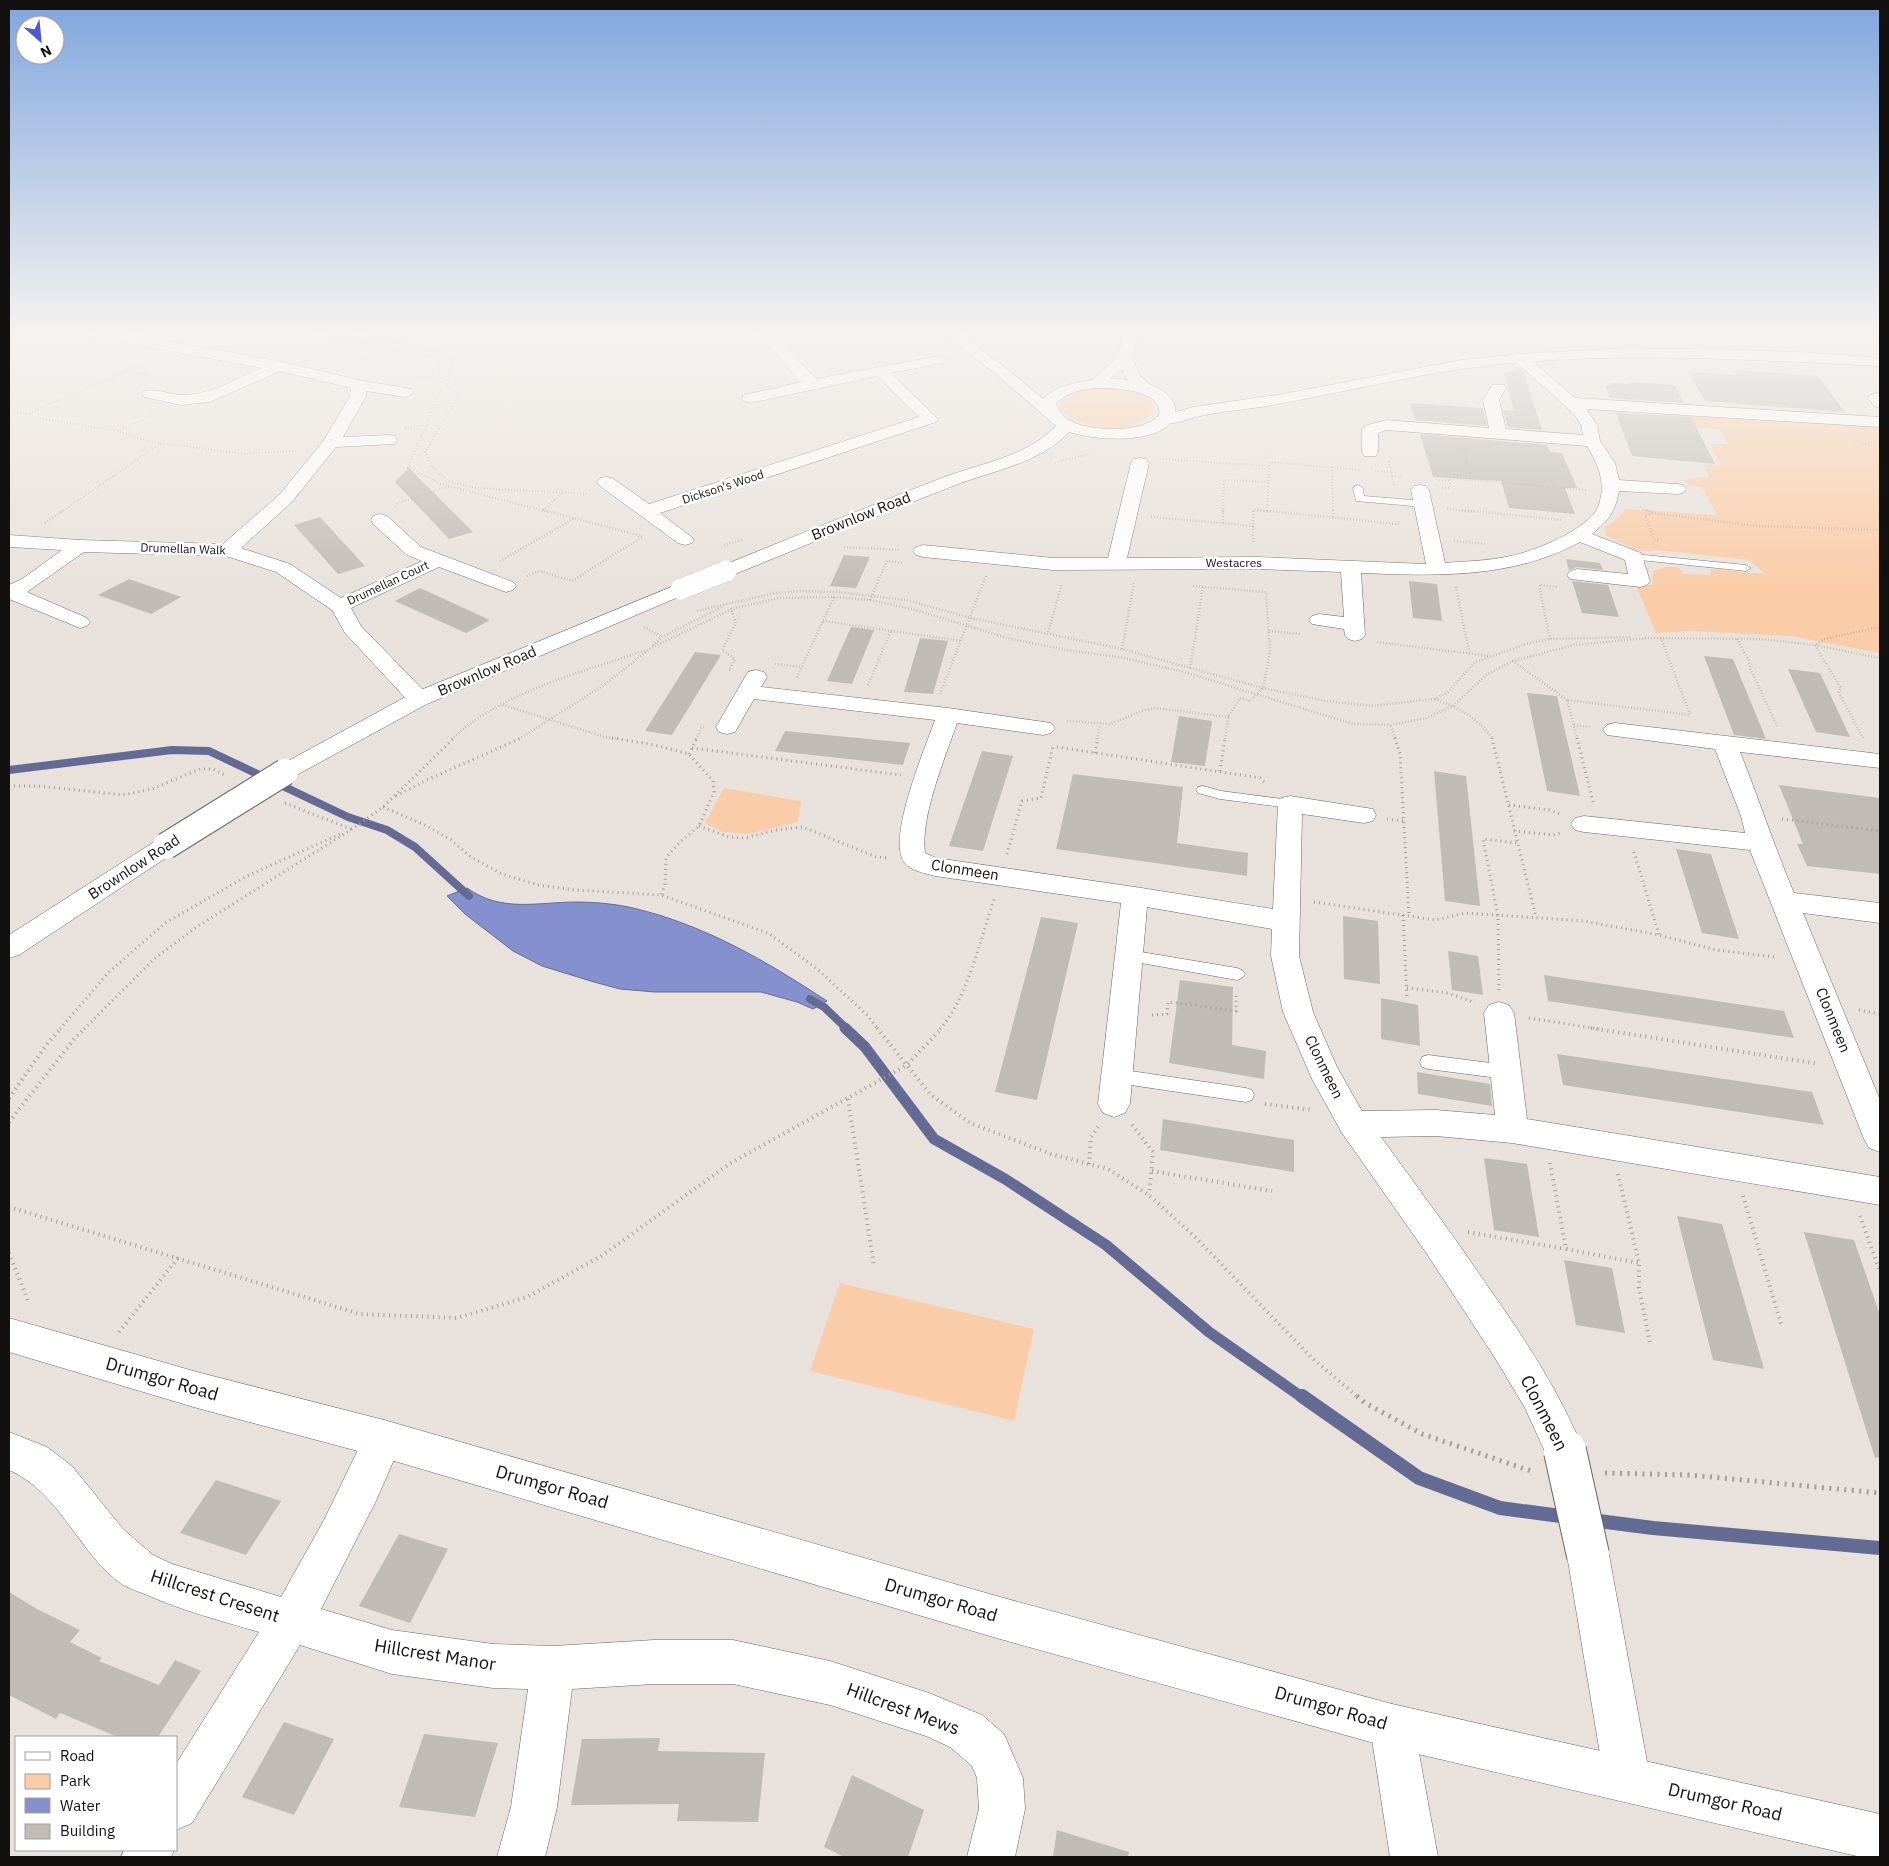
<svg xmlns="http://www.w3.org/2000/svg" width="1889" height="1866" viewBox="0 0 1889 1866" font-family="'IBM Plex Sans',sans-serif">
<rect width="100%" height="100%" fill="#e9e2dc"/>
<g fill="#facca7">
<path d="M1090,388C1108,388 1152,387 1154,411C1138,436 1075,431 1060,408C1062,393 1078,391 1090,388Z"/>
<path d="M1672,412L1880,426V653L1790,636L1691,631L1656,633L1636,586L1652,585L1653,571L1665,567H1678L1684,574L1711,575L1710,569L1765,574L1749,560L1656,550C1640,555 1622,543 1607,536L1604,527L1616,520L1625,509L1717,515L1702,487L1690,486L1685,482L1689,478L1709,477L1704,465L1721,466L1710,444H1728L1719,429C1700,428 1681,429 1666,416Z"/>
<polygon points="724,788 801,801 798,822 749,834 722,832 705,823"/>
<polygon points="840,1283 1034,1329 1014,1421 810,1371"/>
</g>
<path fill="#8591cf" stroke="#636b95" d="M467,888C502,913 537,902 577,902C594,902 616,904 633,908C705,925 766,961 827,1001L813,1009L797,1002L761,992H655L620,989L594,982L542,966L513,951L465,914L447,896Z"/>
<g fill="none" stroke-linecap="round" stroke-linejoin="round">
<g stroke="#636b95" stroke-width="8">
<polyline points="9,770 172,750 209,751 348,817 387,830 415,847 469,896"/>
<polyline points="810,999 824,1007 847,1029"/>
</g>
<polyline stroke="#636b95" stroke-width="11" points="845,1028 865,1047 934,1139 1005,1179 1106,1245 1209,1332 1303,1398"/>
<g stroke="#636b95" stroke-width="14">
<polyline points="1302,1396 1419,1478 1500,1508 1568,1517"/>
<polyline points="1591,1520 1653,1528 1880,1548"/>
</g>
</g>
<g fill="#c1bbb6">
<polygon points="1520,368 1523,371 1542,430 1508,427 1503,410 1514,411 1504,374"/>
<polygon points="1734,370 1818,376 1845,412 1705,401 1688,372 1737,375"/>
<polygon points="1628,382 1675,385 1684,403 1610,398 1605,385 1611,385 1610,383 1629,384"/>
<polygon points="1410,403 1483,408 1487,426 1415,420"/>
<polygon points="1616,413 1691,417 1715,464 1632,456"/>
<polygon points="1420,434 1547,445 1550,452 1562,453 1577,488 1565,488 1575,514 1509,508 1501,481 1433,477"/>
<polygon points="409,468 473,532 449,539 395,482"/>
<polygon points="320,517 365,566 338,574 294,525"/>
<polygon points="844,555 870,557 856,588 830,586"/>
<polygon points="1566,559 1600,563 1603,570 1577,567 1569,570"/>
<polygon points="129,579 181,597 151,614 98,595"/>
<polygon points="1409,581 1437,584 1442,621 1413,618"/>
<polygon points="1572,581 1608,585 1619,617 1582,613"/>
<polygon points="420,588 490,620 466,633 395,601"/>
<polygon points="851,627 874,630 852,684 827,681"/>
<polygon points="920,638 948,641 933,694 904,692"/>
<polygon points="695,652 721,655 672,735 645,731"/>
<polygon points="1704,656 1733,659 1766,739 1734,735"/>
<polygon points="1788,669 1820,673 1850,737 1816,732"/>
<polygon points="1527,693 1557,696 1580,796 1547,791"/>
<polygon points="1179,716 1212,721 1205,766 1171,762"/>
<polygon points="785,731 910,743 903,765 775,751"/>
<polygon points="982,751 1013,756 983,851 949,846"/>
<polygon points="1434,771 1466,776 1480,906 1445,901"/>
<polygon points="1073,774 1183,787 1177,843 1248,853 1247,876 1056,849"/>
<polygon points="1779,785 1880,798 1880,874 1807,866 1797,844 1803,844"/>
<polygon points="1676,849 1711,854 1739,939 1702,933"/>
<polygon points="1343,916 1378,921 1380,984 1344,979"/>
<polygon points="1041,917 1078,923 1037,1100 995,1092"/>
<polygon points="1448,951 1478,956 1483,995 1452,990"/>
<polygon points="1544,975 1784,1011 1794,1038 1548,1001"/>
<polygon points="1180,980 1233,987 1232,1045 1266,1051 1264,1079 1169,1063"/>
<polygon points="1381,998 1418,1005 1420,1046 1381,1039"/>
<polygon points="1557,1054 1812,1092 1824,1125 1563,1085"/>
<polygon points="1417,1072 1490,1084 1492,1106 1418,1094"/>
<polygon points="1163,1119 1294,1140 1294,1172 1160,1150"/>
<polygon points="1484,1158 1527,1164 1539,1237 1494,1230"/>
<polygon points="1677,1216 1722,1224 1764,1369 1713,1360"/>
<polygon points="1804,1232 1854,1240 1880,1315 1880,1457 1875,1458"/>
<polygon points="1564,1260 1612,1268 1625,1333 1576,1325"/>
<polygon points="216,1480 281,1501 246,1555 180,1533"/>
<polygon points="399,1534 448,1549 410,1623 359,1606"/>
<polygon points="9,1592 37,1609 80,1630 70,1642 102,1658 99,1661 159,1685 175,1660 201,1671 158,1737 118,1737 60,1713 56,1719 9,1695"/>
<polygon points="284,1722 334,1739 294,1815 242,1797"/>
<polygon points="424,1734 498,1743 475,1817 399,1807"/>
<polygon points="660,1738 658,1751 765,1753 758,1822 677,1821 679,1804 571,1805 582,1739"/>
<polygon points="852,1775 924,1810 908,1857 844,1857 824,1847"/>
<polygon points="1057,1830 1129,1852 1128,1857 1053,1857"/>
</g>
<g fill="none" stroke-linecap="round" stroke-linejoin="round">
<g stroke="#6b6560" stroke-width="1">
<g id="service">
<polygon points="1358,485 1363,488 1364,496 1424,501 1429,504 1424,507 1356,501 1353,488"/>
<polygon points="1634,554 1746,565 1751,568 1746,571 1630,559 1629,557 1630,555"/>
<polygon points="1203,786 1221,791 1290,800 1295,801 1297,804 1295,807 1290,808 1220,799 1198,793 1196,790 1198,787"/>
<polygon points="1129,950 1237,968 1242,970 1245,974 1242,978 1237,980 1124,960 1121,956 1124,952"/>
<polygon points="1428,1055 1506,1065 1512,1067 1514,1072 1512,1077 1506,1079 1428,1069 1422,1067 1420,1062 1422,1057"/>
<polygon points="1117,1069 1246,1088 1252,1090 1254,1095 1252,1100 1246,1102 1117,1083 1111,1081 1109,1076 1111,1071"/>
</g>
</g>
<g stroke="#6b6560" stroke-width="1">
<g id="minor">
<path d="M84,332H116L278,361L359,380L411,389L413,392L411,395L405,397L366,391V396L343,437L389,435L395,436L397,440L395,444L336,447L292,502L241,548L290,564L341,598L422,561L407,555L373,524L371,520L373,516L380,514L387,516L421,547L513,582L516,586L513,590L506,592L439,567L351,608L361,626L427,694L430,699L427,704L419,706L411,704L345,633L332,610L276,572L226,556L84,552L27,592L87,618L90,622L87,626L80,628L9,599V585L22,579L62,550L9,547V535L80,540L223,544L280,494L324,440L350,396L351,388L280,371L210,402L181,405L144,397L142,394L144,391C157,388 170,395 182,395C211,395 236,379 262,368L91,336Z"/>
<polygon points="757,332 772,332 816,379 938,356 943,357 945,360 943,363 891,373 938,419 936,422 660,513 694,539 692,543 685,545 678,543 600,486 597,482 600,478 606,477 612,478 649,504 919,417 877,376 750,403 744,401 742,398 744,395 801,382"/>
<path d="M1520,354L1525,355L1575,398L1880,417V427L1586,409L1597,425L1600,441L1615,463L1619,480L1677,484L1683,485L1686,489L1683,493L1677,494L1619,491C1615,512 1609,520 1592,534L1641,553L1650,581L1647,585L1640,587L1570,579L1567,575L1570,571L1577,569L1628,574L1625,560L1580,542C1512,579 1436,576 1361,573L1365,635L1362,639L1355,641L1348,639L1345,635L1344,629L1312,624L1309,620L1312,616L1319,614L1344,617L1341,572L1257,569L1053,570L923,557L916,555L913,551L916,547L923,545L1053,558H1108L1131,463L1134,459L1140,458L1146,459L1149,463L1127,558L1257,557L1426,564L1411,490L1414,486L1420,485L1426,486L1429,490L1445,563C1467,561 1489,561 1510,556C1533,552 1589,529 1598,507C1607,484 1598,464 1587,446L1387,430L1378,433V452L1376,456H1364L1362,452V430L1364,426L1386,420L1489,428L1483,400L1492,385H1504L1506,388L1499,400L1506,429L1583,435L1581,425L1574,414L1515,361L1513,358L1515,355Z"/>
<polygon points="1876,393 1880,394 1880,408 1874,406 1868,398 1870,395"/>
<path d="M756,670L764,672L767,677L761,687L948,708L1051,723L1055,728L1051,733L1043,735L957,723C945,758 920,817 925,853L936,858L1135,887L1273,909L1278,804L1281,798L1290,796L1373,809L1376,815L1373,821L1364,823L1302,814L1299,956L1313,1012L1337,1067L1362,1111L1436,1110L1495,1115L1484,1013L1489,1005L1499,1002L1509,1005L1514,1013L1527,1119L1880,1177V1205L1512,1143L1436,1136L1381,1137C1418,1188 1456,1239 1491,1291C1527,1342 1560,1393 1584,1451L1579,1465L1565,1470L1551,1465L1525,1408L1495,1358L1427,1254L1342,1133L1312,1079L1283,1012L1271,956L1272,929L1147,907L1130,1104L1125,1113L1114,1117L1103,1113L1098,1104L1121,903L935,876C925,873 910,871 904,862C887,838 925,748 935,720L754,699L735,732L727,734L719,732L716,727L745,677L748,672Z"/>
<path d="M1615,723L1880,754V768L1740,752C1759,799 1774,846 1794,893L1880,903V923L1803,913L1880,1100V1152L1869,1148L1864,1139L1750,850L1584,832L1575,830L1571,824L1575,818L1584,816L1745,833L1741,816L1715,749L1607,735L1603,730L1607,725Z"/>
<path d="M384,1420L398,1425L403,1439L376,1501L321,1609L392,1630L493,1644L553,1646L654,1640H733L830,1661L929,1693L982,1715L1004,1734L1023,1778L1025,1809L1015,1857H967L979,1809L977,1778L972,1766L950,1747L926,1736L830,1705L733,1684H654L572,1689L557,1807L545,1857H497L511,1807L528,1689L493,1688L392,1674L300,1645L192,1823L176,1830V1764L259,1632C222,1621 183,1611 147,1595C140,1592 130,1589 123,1585C79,1555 60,1492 9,1470V1432L47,1447L72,1466L123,1529L153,1555L172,1564L281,1597L324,1520L370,1425Z"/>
<polygon points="1588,1534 1603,1540 1609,1555 1650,1778 1643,1794 1627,1801 1611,1794 1604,1778 1567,1555 1573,1540"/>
<polygon points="1392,1704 1408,1710 1414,1726 1438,1857 1390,1857 1370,1726 1376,1710"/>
<polygon points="124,1850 174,1850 171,1857 121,1857"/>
</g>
</g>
<g stroke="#6b6560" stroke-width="1">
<g id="tertiary">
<path d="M1124,332H1138L1132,358L1140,376L1159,392L1157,395C1141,399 1127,382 1122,369L1102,386H1092L1089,383L1118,356Z"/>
<path d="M1611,349C1701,348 1791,350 1880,358V366C1751,360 1622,351 1492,365C1422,373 1353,390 1284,403C1260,408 1234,410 1210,414C1195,416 1171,427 1158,423L1156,420L1158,417L1193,407L1283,394L1461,360L1521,354Z"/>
<polygon points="9,1318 197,1372 384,1420 1000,1597 1392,1704 1880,1814 1880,1857 1861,1857 1392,1748 1000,1639 384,1458 197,1408 9,1352"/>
</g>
</g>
<g stroke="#6b6560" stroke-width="1">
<g id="secondary">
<path d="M941,332H957L1006,368L1043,399C1066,374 1155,370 1173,401C1177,409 1176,415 1171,422C1152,445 1094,440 1069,432C1039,464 991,471 953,486C879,515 806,545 733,575L726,577L719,575L716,571L719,567C792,537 865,508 939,479C977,464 1027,457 1056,426L996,374ZM1097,388C1113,388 1164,389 1159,415C1143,434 1087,432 1067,419C1061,415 1059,410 1056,404C1067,392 1082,389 1097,388Z"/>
<polygon points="681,583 688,585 691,589 688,593 427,704 293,777 285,780 277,777 273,772 277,767 411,694"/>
<polygon points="166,837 175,840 179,846 175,852 19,955 9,958 9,935 157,840"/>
</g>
</g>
<g stroke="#a29d98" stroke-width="2" stroke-dasharray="0.5 2.5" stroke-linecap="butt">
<polyline points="301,332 435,357 439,362 440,393 408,468 441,484 548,512"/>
<polyline points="344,332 436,351 453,358 447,386 459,396 425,452 431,466 448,481 475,488 588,494"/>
<polyline points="406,345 405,339 409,332"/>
<polyline points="353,363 383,348"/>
<polyline points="127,371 145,375"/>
<polyline points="419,378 439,377"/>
<polyline points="9,409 43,419 118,431 147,441 245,454 296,451"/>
<polyline points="27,414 148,362"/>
<polyline points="405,428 427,425"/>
<polyline points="118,431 152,415"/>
<polyline points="1854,441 1880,448"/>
<polyline points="1464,449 1471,480"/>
<polyline points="1160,459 1269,466"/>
<polyline points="1389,461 1394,486"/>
<polyline points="1055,463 1092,453"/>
<polyline points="1332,467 1333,512"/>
<polyline points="1375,471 1392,472"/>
<polyline points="1392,476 1403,477"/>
<polyline points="1439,480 1450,481 1450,478 1587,490"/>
<polyline points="1442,488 1450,488 1450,481"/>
<polyline points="395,506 398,503 450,486"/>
<polyline points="1640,507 1650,512"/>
<polyline points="1447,509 1475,512"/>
<polyline points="543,510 562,493"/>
<polyline points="1267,511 1270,462 1361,470"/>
<polyline points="61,512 161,443"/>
<polyline points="1223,512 1224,480 1268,482"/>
<polyline points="1253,512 1253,510 1271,512"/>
</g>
<g stroke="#a29d98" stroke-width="2.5" stroke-dasharray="0.5 2.5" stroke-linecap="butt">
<polyline points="543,510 642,536"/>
<polyline points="1258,510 1399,524 1398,519"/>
<polyline points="1333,510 1333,518"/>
<polyline points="1462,510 1563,520"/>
<polyline points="1647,510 1653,513 1757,526 1880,530"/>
<polyline points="1652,513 1645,516 1654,539 1658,541"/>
<polyline points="1151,517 1253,526 1253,510"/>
<polyline points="45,523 63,510"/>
<polyline points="1223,523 1223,510"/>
<polyline points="1253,526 1253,544"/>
<polyline points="1454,541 1485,544"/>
<polyline points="724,545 744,539"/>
<polyline points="844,547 900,550"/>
<polyline points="500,561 575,518"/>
<polyline points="527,576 540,571 572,581 642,537"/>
<polyline points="1193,586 1266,592 1270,653 1263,688 1250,701 1240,698 1229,715 1225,739"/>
<polyline points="1456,587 1469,652"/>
<polyline points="870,600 887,561 904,563"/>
<polyline points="731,608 736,623 722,650 735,659 729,670 732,671"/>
<polyline points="697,611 775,593 800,591 837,592 906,600 971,618 1122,649 1263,688 1326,701 1372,706 1434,699 1447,693 1475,662 1529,643 1550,639 1631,637"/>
<polyline points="823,621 962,641"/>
<polyline points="644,627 662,637"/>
<polyline points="1269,631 1301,634"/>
<polyline points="1048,632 1062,584"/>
<polyline points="1645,638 1760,639 1815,645 1880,658"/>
<polyline points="1661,638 1690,714"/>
<polyline points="1550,639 1539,585 1558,587"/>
<polyline points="1737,639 1749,661 1750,668 1778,728"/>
<polyline points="1377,642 1490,656"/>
<polyline points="653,645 662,637 722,607"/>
<polyline points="1122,649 1134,583"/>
<polyline points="1513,661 1567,700"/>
<polyline points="775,664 802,667"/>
<polyline points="1190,668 1203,587"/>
<polyline points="797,677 834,597"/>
<polyline points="868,685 891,631"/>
<polyline points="940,694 986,576"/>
<path d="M1435,699C1459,708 1478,718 1493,739"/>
<polyline points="503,705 605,737 620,739"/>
<polyline points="1067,721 1110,724 1142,711 1154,708 1229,717"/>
<polyline points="1574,725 1590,727"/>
<polyline points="1391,726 1395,739"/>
<polyline points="1863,738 1839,693 1840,687 1815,645 1824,639 1880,627"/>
<path d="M452,739C501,692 583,672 646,650"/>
<polyline points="519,739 604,685 651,648 732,609 778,598 834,597 870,600 912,609 1007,638 1072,651 1119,657 1184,672 1353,724 1391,725 1426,718 1453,706 1486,675 1513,661 1574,645 1647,638"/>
<polyline points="696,739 702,727 704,727"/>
<polyline points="1097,739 1100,725"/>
<polyline points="1577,739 1567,700 1690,715"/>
</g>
<g stroke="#a29d98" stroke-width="3" stroke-dasharray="1 4" stroke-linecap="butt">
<polyline points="612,738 655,745 689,754 713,781 714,792 699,826 677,845 666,858 665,885 661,895"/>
<polyline points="1395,738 1400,754 1409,916"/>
<polyline points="1492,738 1536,917"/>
<polyline points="1577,738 1593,802"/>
<polyline points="1057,747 1260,778 1264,782"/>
<polyline points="692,748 901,775"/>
<polyline points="1095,753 1098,738"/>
<polyline points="689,754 697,738"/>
<polyline points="1220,771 1225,738"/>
<polyline points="9,786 38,786 123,795 152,789 200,769 213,769 227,776"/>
<polyline points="396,796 429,779 521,738"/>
<polyline points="285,803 351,829"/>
<polyline points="1509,805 1549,810 1561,814"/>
<polyline points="383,807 427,826 451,840 471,857 502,874 538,885 575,890 661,895 768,933 816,968 867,1015 878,1029"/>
<polyline points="1387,819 1404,821"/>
<polyline points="1782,819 1880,831"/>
<polyline points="699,826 729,837 745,838 777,830 803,827 876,857 889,858"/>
<polyline points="1514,831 1553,835 1560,833"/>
<polyline points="1634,852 1659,935"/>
<polyline points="1007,854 1022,801 1041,798 1053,746"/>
<polyline points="1314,902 1435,920 1465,913 1584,921 1659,935 1716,950 1776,957"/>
<polyline points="1403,915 1407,998"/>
<polyline points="1407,988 1448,993 1475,1003"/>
<polyline points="1499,990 1498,916 1483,839 1517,843"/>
<polyline points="1859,1010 1880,1014"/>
<polyline points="1152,1015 1167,1014 1168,1002 1236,1011 1236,992"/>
<polyline points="1529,1018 1599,1029"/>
<polyline points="60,1029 108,973 165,923 247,876 340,834"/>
<polyline points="84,1029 154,959 198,926 352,829 383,807 454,738"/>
<path d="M940,1029C966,1001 982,936 994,899"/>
</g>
<g stroke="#a29d98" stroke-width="4" stroke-dasharray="1 4.5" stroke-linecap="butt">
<polyline points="877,1028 930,1094 970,1123 1051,1154 1108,1169 1149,1195 1196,1238 1312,1358 1359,1398"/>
<polyline points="1591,1028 1819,1064"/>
<polyline points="9,1098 47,1044 61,1028"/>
<polyline points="848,1099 874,1266"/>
<polyline points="1265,1104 1313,1110"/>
<polyline points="9,1122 75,1038 85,1028"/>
<polyline points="1132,1125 1153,1152 1149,1195"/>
<polyline points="1550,1163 1566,1249 1639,1263"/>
<polyline points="1089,1164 1091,1137 1098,1127"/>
<polyline points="1152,1171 1272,1191"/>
<polyline points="1618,1174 1639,1263 1639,1288 1650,1343"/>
<polyline points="1743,1196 1782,1327"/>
<polyline points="9,1207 360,1314 457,1318 527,1297 603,1255 729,1164 907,1065 942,1028"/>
<polyline points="1860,1216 1880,1272"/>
<polyline points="1468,1232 1566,1249"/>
<polyline points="9,1253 28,1301"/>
<polyline points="119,1332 178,1258"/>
</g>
<g stroke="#a29d98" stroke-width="5" stroke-dasharray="2 5.5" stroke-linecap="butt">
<polyline points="1357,1396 1365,1403 1422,1434 1534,1472"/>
<polyline points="1605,1473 1690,1475 1880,1493"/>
</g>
<use href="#service" fill="#fff" fill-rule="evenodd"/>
<use href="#minor" fill="#fff" fill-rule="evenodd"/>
<use href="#tertiary" fill="#fff" fill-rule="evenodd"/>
<use href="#secondary" fill="#fff" fill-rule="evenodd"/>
<g stroke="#6b6560" stroke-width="44" stroke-linecap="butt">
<polyline id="minor-bridge" points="1565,1451 1588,1555"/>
</g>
<g stroke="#6b6560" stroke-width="21" stroke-linecap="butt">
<polyline id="secondary-bridge-far1" points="681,589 726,571"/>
</g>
<g stroke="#6b6560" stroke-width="28" stroke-linecap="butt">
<polyline id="secondary-bridge" points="166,846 285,772"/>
</g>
<use href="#minor-bridge" stroke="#fff" stroke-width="42"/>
<use href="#secondary-bridge-far1" stroke="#fff" stroke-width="21"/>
<use href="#secondary-bridge" stroke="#fff" stroke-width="26"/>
</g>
<linearGradient id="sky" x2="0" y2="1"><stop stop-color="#80a6de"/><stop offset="0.56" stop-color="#f5f2ef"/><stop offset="1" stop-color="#f5f2ef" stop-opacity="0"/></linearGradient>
<rect width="1889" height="593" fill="url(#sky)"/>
<g text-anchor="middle" stroke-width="5" stroke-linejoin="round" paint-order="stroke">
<g font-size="12" fill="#13110f" stroke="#fff">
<text transform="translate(723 487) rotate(-18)" y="4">Dickson's Wood</text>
<text transform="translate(183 549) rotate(2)" y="4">Drumellan Walk</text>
<text x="1234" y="567">Westacres</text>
<text transform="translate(388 583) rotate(-25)" y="4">Drumellan Court</text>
</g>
<g font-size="15" fill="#13110f" stroke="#fff">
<text transform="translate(861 516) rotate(-22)" y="5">Brownlow Road</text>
<text transform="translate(487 671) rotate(-23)" y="5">Brownlow Road</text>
<text transform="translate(134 867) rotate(-33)" y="5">Brownlow Road</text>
<text transform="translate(965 870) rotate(9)" y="5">Clonmeen</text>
<text transform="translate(1833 1020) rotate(68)" y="5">Clonmeen</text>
<text transform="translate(1324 1067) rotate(64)" y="5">Clonmeen</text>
</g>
<g font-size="18" fill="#13110f" stroke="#fff">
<text transform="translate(162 1379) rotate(16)" y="6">Drumgor Road</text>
<text transform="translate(1544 1413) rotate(63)" y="6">Clonmeen</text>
<text transform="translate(552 1487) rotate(16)" y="6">Drumgor Road</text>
<text transform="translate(215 1596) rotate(18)" y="6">Hillcrest Cresent</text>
<text transform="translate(941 1600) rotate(16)" y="6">Drumgor Road</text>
<text transform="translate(435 1655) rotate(9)" y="6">Hillcrest Manor</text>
<text transform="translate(1331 1708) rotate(16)" y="6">Drumgor Road</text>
<text transform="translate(903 1709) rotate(20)" y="6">Hillcrest Mews</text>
<text transform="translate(1725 1802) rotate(13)" y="6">Drumgor Road</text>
</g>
</g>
<rect width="1889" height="1866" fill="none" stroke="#13110f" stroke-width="20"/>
<rect x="15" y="1736" width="162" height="115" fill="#ffffff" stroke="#a1a09f"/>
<rect x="25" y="1752" width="25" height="8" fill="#ffffff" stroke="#a1a09f"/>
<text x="60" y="1761" font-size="15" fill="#13110f">Road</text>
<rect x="25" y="1774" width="25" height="15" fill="#facca7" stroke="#a1a09f"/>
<text x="60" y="1786" font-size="15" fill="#13110f">Park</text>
<rect x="25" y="1798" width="25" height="15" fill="#8591cf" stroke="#a1a09f"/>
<text x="60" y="1811" font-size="15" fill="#13110f">Water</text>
<rect x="25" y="1824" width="25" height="15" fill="#c1bbb6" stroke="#a1a09f"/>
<text x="60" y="1836" font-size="15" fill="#13110f">Building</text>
<g transform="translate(40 40) rotate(153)"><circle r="24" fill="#ffffff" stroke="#a1a09f"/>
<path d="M0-4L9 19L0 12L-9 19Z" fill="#505ad0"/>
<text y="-8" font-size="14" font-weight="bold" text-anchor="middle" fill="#13110f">N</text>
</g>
</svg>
